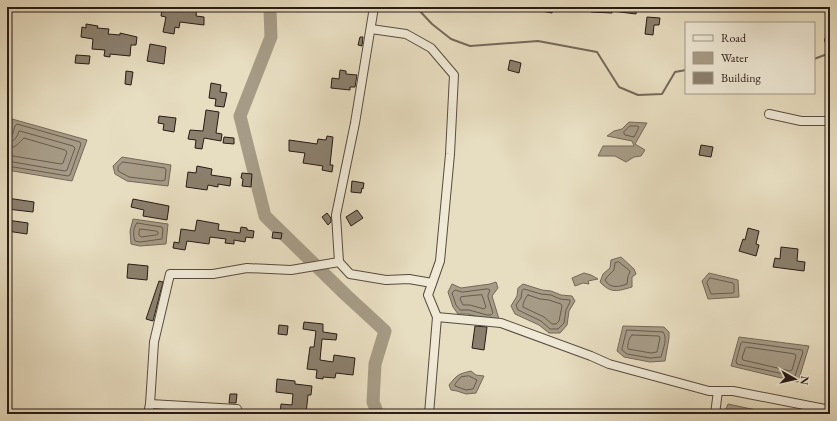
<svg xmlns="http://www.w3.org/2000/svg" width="837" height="421" viewBox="0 0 837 421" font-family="'EB Garamond',serif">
<rect width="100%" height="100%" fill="#e7ddc0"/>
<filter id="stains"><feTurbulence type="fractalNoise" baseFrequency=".005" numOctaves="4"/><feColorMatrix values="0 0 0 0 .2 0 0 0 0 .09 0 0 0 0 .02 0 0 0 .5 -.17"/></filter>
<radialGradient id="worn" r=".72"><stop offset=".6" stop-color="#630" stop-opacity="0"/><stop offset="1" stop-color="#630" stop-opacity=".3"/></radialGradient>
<g fill="#a69b86" stroke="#746859">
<polygon points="12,119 87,140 72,181 7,170 7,142"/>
<polygon points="629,122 647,123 635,144 645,150 641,156 634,157 626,162 615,156 598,156 603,146 634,146 632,141 607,136 614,131 622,129"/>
<polygon points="122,157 171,165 168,186 127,181 115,174 113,166"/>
<polygon points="133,219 168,224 166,244 140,246 131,244 130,231"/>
<path d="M621,257L634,269L636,274L632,277V287C618,291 611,294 600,282L603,274L610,268L611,260Z"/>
<polygon points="584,273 591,275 598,279 588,281 589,284 583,283 575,286 572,278"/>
<polygon points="709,273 738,280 739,297 708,299 702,281"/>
<polygon points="496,282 498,288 492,296 499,319 486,319 468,314 458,314 453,307 448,292 452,284 461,288 490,284"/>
<polygon points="523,284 542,290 551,291 561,295 572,296 575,301 569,311 567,325 560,333 549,333 539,325 515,314 511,306 517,296 518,288"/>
<polygon points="623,326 664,327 669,332 669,338 665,361 650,362 624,357 617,351"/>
<polygon points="739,337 809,346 798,382 731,366"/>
<path d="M471,371L476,375L484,376L476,393L466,394L457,391L451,390L449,385C457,375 458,374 471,371Z"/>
<polygon points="728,404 775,414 724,414"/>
</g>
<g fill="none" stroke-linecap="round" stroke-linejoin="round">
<g stroke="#675b4e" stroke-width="1">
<polygon points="630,126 637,126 639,127 634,137 625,135 624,134 624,132"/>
<path d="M7,137C14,137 13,131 15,126L17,124L80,142L81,144L70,175L68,176L7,166"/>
<path d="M7,142C14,142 17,138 19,131H20L73,146L75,148L67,170L65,171L7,161"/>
<path d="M7,148C17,148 18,143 24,138L65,150L67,152L63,163L61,164L7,155"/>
<polygon points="123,162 165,168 166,170 165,180 162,181 129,177 118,171 118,167"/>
<path d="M137,223L162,227L163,229L162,239L140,242L135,241C133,235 133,228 137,223Z"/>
<polygon points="140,229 156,231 158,232 158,234 156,235 141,237 139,235 139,232"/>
<path d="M619,262L630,271V272L628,276L627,284C619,287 610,289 605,280L607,277L614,270L615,263Z"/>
<polygon points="710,278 733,283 734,285 734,292 733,293 711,294 707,283"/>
<polygon points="488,289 490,290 488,295 488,297 493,313 491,315 487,315 469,310 460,310 456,305 452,293 455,290 462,292"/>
<polygon points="524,289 541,294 551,295 560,299 570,300 570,302 566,310 564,323 558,329 550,329 541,321 518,310 516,305 521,298 522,291"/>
<polygon points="482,295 486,307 484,309 470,305 463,305 460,299 461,297"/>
<path d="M528,295L540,299L549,300L561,304L562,306L559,321L556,324H552L544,317L523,307C522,305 526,296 528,295Z"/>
<path d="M627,330L663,332C668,338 663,349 661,357L650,358L627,354L622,350V349Z"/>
<path d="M632,335L659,336L660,338L657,352L651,353L628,349C627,346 629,337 632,335Z"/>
<polygon points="743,342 802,350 803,352 795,376 793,376 737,364 736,361 741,343"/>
<polygon points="747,347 795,354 796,356 792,370 790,371 743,360 742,358 745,349"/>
<polygon points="469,376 477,380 473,389 466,390 455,386 455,384 461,377"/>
</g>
<g stroke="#746859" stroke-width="2">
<polyline points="416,7 432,24 451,39 470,46 538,41 597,52 619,87 638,95 662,94 675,72 686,70"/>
<polyline points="814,59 830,53"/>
</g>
<polyline stroke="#a69b86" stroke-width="13" points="268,7 270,10 271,37 240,116 265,216 347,296 371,318 385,331 375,364 373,402 378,414"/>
</g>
<g fill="#8b806e" stroke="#281b16">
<polygon points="177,7 197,7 196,16 204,17 204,25 180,22 179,28 175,27 174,34 163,32 166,17 161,16 162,9 168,10 168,8 176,9"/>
<polygon points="536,7 554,7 552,13 536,10"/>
<polygon points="592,7 637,7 636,14 612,11 612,13 591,12"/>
<polygon points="647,17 660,18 659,25 654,25 653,35 645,34"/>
<polygon points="86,24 98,26 97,28 109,29 108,34 120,35 120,33 137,37 136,45 131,45 130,56 110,54 110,57 104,56 105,50 92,49 93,39 81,37 82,27 86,28"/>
<polygon points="360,37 363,37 362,46 358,45"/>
<polygon points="150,44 166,47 164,64 147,61"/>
<polygon points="76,55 90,56 89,64 75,63"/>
<polygon points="510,60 521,63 519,73 508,70"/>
<polygon points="340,70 346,71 346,74 357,75 355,87 350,87 350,90 331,88 332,78 339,79"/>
<polygon points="126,71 133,72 131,85 125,84"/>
<polygon points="211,83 221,85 220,92 227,93 224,107 215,106 216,99 209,98"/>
<polygon points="206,110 219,112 216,133 222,134 221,141 204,138 202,149 195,148 196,140 188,139 190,130 203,131"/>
<polygon points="159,116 176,118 174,132 163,130 164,124 158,123"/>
<polygon points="327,136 333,137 330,165 333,165 332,172 322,170 323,166 303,163 305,153 289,151 289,140 317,144 318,139 326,140"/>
<polygon points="224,137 234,138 234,144 223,143"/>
<polygon points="701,145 713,147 711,157 699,155"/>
<polygon points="197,166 212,169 211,175 231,178 230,186 218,184 218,187 208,185 207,190 186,187 188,172 196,173"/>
<polygon points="242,173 252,174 251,187 242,186 243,179 241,178"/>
<polygon points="352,181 364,183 363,189 362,188 361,193 351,192"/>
<polygon points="7,198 34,202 33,212 7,209"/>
<polygon points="133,199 169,206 167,220 143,216 144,210 131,207"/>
<polygon points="357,210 363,218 351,226 346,217"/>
<polygon points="327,213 331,218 331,222 328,225 322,217"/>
<polygon points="7,220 28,223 27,234 7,231"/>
<polygon points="197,220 219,224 218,230 240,233 241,227 247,228 247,230 254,231 253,238 246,237 245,242 234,240 234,244 225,243 226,239 210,237 209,244 187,241 185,250 173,248 174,242 179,243 181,229 195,231"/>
<polygon points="748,228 759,231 756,244 759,245 756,256 739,251 743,239 745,240"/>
<polygon points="273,232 282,233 281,239 272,238"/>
<polygon points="781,247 798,249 797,261 805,262 804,271 773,267 775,258 780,259"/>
<polygon points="128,264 148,266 147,280 127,278"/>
<polygon points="159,281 163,282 153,321 146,319"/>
<polygon points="304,322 323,324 323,332 337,334 336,340 322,339 320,360 333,362 334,355 355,358 353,375 336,373 335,378 323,377 323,379 316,378 317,370 307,369 310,347 314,347 316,331 303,329"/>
<polygon points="279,325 288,326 287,335 278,334"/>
<polygon points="475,326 487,327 484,350 472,348"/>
<polygon points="277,379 295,381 295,384 312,386 311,395 308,395 306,414 280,414 281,404 292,405 293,394 276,392"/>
<polygon points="230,394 237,394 236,403 229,403"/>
</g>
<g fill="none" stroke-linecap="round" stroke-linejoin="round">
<g stroke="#584c40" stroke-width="10">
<g id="street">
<polyline points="371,29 406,34 431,48 454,75 450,154 440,261 428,295 437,317 429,414"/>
<polyline points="829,40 830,40"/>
<polyline points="769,114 801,121 830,121"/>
<polyline points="339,262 336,215 355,123 374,7"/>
<polyline points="437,317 501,323 591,356 609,364 709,391 733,391 830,410"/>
<polyline points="150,404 237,409 235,414"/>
<polyline points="148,414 150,404 154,342 170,274 213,274 247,268 291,270 339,262 350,274 386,280 409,279 432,283"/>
<polyline points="715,414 718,391"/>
</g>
</g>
<use href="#street" stroke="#efe9d6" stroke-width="8"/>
</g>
<rect width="837" height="421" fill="none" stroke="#e7ddc0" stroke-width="24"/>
<rect x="8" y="8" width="821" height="405" fill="none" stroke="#281b16" stroke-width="2"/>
<rect x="12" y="12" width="813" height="397" fill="none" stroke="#281b16"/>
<rect x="685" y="22" width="130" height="72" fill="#efe9d6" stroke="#9f9789"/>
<rect x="693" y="35" width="20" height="6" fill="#efe9d6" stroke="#9f9789"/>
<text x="721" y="42" font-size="12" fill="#281b16">Road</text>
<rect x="693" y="52" width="20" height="12" fill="#a69b86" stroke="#9f9789"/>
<text x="721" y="62" font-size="12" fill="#281b16">Water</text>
<rect x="693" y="72" width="20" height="12" fill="#8b806e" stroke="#9f9789"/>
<text x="721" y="82" font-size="12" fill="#281b16">Building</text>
<g transform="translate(795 379) rotate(98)" stroke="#efe9d6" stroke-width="3" paint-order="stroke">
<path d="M0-3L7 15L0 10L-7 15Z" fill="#281b16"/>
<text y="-6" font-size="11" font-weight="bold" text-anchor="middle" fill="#281b16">N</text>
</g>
<rect width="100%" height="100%" filter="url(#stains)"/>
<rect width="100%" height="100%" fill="url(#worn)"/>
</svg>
